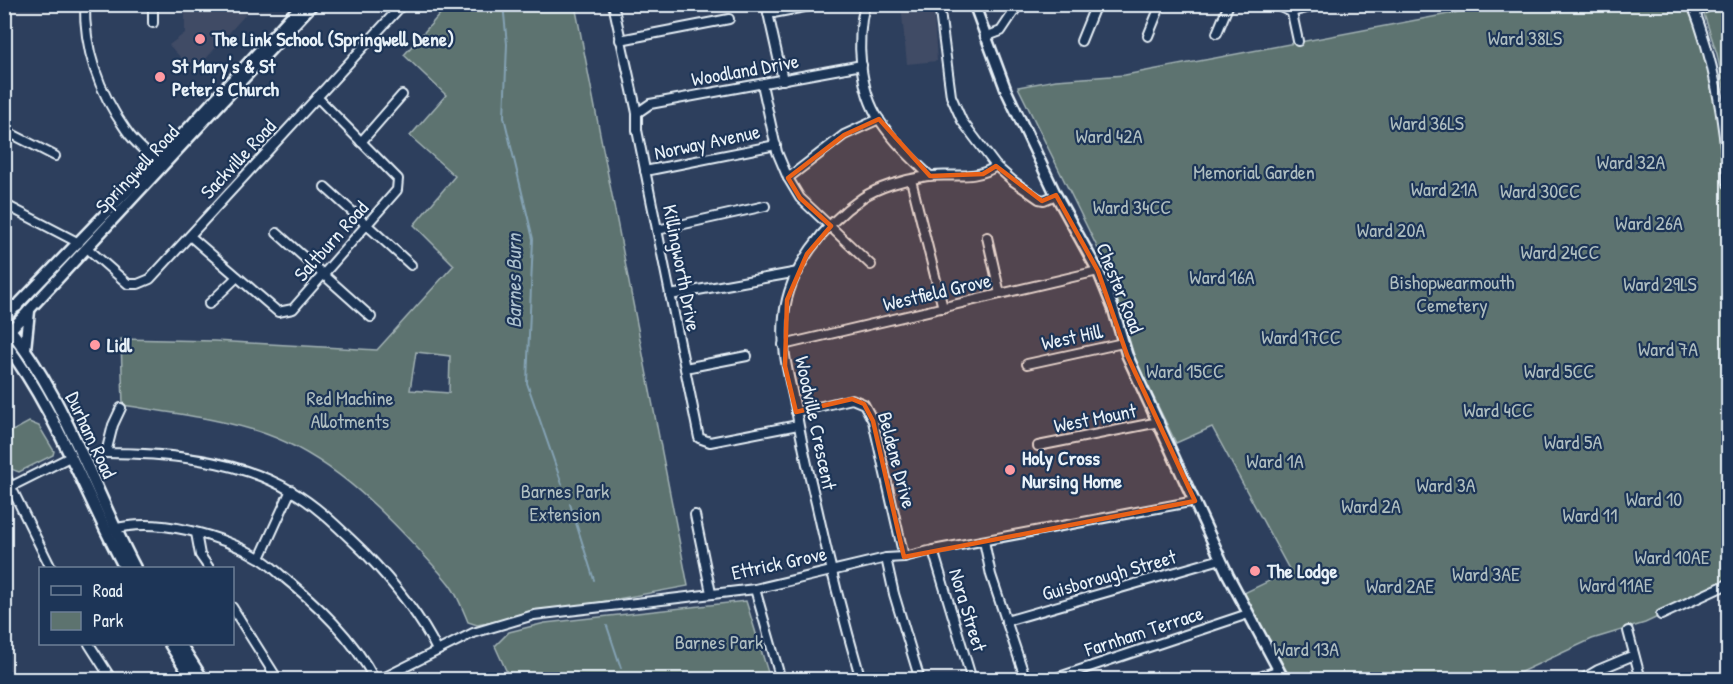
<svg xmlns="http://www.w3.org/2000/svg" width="1733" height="684" viewBox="0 0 1733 684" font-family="'Patrick Hand',sans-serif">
<rect width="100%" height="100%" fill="#2d3f5d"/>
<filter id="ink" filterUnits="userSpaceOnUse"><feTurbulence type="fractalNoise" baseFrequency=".0167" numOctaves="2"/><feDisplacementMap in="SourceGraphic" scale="12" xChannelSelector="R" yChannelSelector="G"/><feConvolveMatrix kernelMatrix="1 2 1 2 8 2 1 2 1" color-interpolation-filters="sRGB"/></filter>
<g filter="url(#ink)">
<g fill="#404b65">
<polygon points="185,5 185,4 254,5 194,72 169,45 185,33"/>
<polygon points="901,5 933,5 937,61 907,64"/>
</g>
<g fill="#5d736f" stroke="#a2b2b4" stroke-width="1.5" fill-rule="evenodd">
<path d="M448,5H575L688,586L477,625L468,622C463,610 458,596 450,585C441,573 430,562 420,551C377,504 327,456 266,434C220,418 171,413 123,405L121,339L214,341L377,350L454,265L414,225L455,176L410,136L446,95L404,55ZM416,352L450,356L449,393L410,390Z"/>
<polygon points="1496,5 1692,5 1709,58 1728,176 1728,584 1645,623 1592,639 1506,679 1291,679 1244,593 1290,571 1212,427 1176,443 1135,359 1115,292 1102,257 1018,87 1056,80 1125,75"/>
<polygon points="1701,5 1723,5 1728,18 1728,107 1717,54"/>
<polygon points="29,422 39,426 54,451 53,455 19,472 11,469 5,456 5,435"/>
<polygon points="746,601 770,679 510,679 495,646 509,632 545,623"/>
</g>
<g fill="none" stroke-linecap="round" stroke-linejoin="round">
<g stroke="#84a2b4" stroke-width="2">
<polyline points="503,4 507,44 504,117 533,239 527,383 562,484"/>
<polyline points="570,504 594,580"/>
<polyline points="607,626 621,668"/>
</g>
<g stroke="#e8f1f8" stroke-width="12">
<g id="minor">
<path d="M85,4C84,51 99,92 126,130C134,143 148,153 158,164"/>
<polyline points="613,4 637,113 637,130 699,438 710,442 798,425"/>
<polyline points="766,4 783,80"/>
<path d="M865,4C856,40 859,90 880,121C894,142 912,159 930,176"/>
<polyline points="939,4 951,96 962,121 996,166"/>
<polyline points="1274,4 1291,12 1323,4"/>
<polyline points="1290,4 1298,41"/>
<path d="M1692,4C1714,60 1725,124 1728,184"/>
<polyline points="1695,12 1715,4"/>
<polyline points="768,14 810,6"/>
<polyline points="153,23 153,4"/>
<polyline points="1217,33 1229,4"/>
<polyline points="1148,36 1161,4"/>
<polyline points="985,37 1001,31 1019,4"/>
<polyline points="620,40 729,19"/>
<polyline points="1081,41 1096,4"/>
<polyline points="762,84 777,152 788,178 800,198 871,265"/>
<polyline points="637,113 650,104 862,65"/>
<polyline points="4,130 55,156"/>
<polyline points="361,142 402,95"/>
<polyline points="645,171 776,145"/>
<polyline points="788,178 844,135 879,119"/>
<polyline points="911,180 943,308"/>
<polyline points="325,187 411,265"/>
<polyline points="4,204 79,243"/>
<polyline points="657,230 765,206"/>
<polyline points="277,233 371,317"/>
<polyline points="190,236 278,312 293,309 397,190 398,179 317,97"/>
<polyline points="987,237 1000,294"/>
<polyline points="87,248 128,284 138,284 150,279 403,4"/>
<polyline points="670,295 798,272"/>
<polyline points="209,304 237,277"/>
<polyline points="783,345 1098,271"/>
<polyline points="1027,364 1123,343"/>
<polyline points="685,368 747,356"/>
<path d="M121,408L113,425L106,453C166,453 238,459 291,491C319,507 341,530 364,552C393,582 419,613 437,650"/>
<polyline points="796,412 852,399 864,404 873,421 904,557"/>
<polyline points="1038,446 1159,422"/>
<polyline points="4,473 51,568"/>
<polyline points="4,490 70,457"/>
<polyline points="695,515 711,593"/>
<path d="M114,529C156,517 222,535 259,558C267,562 274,569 281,575C317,604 353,638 375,680"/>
<polyline points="196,533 200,555 209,568"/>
<polyline points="984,541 991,575 1026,680"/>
<polyline points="933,550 972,680"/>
<polyline points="260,558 291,490"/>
<polyline points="886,558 894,594 920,680"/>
<polyline points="755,589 781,680"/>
<polyline points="232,607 278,680"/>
<polyline points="1661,615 1728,584"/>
<polyline points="1006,621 1221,559"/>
<polyline points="1628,631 1641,680"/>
<polyline points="89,644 112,680"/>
<polyline points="379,680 473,633 534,615 755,589 886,558 904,557 933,550 1195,501"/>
<path d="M861,680C844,621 829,563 816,503C809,474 802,444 797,415C791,381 780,352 784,316C789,269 824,224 862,198C878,187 903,180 922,177C947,172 974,182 996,166L1013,181L1039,199L1044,200L1056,195"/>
<polyline points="1050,680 1248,614"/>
<polyline points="1252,680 1279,670"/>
<polyline points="1581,680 1598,670 1634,655"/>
</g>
</g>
<g stroke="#e8f1f8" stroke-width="14">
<g id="major">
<polyline points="974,4 1006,90 1056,195 1098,271 1113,308 1127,355 1228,575 1284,680"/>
<polyline points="4,319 193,123 302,4"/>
<polyline points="4,337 313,4"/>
</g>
</g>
<g stroke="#e8f1f8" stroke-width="15">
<g id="highway">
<polyline points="4,306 17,306"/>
<path d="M4,322C64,394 92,487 135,568"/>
<path d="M4,342C56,410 85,494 125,568"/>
<polyline points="25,349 29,311"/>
<polyline points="170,644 193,680"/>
<polyline points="180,644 203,680"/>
</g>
</g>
<use href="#minor" stroke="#1d3557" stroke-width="8"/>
<use href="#major" stroke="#1d3557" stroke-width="9"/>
<use href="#highway" stroke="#1d3557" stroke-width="10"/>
</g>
</g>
<path fill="#e86118" fill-opacity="0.2" stroke="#e86118" stroke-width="4.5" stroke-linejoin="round" d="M879,119L930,176L983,174L996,166L1042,201L1056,195L1098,271L1127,355L1195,501L904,557L873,421L864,404L852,399L796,412L785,366L787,300L807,254L831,226L800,198L788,178L844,135Z"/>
<g fill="#ff9aa2" stroke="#1d3557" stroke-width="2">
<circle cx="200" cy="39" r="6"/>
<circle cx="160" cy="77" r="6"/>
<circle cx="95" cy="345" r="6"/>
<circle cx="1010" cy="470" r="6"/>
<circle cx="1255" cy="571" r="6"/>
</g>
<g text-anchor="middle" stroke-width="4.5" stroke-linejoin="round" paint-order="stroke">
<g font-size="20" fill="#b0bfc1" stroke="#1d3557">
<text x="1525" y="45">Ward 38LS</text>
<text x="1427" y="130">Ward 36LS</text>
<text x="1109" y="143">Ward 42A</text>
<text x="1631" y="169">Ward 32A</text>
<text x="1254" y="179">Memorial Garden</text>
<text x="1444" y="196">Ward 21A</text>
<text x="1540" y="198">Ward 30CC</text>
<text x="1132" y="214">Ward 34CC</text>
<text x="1649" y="230">Ward 26A</text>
<text x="1391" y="237">Ward 20A</text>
<text x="1560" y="259">Ward 24CC</text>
<text x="1222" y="284">Ward 16A</text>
<text x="1452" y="289">Bishopwearmouth<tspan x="1452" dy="23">Cemetery</tspan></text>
<text x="1660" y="291">Ward 29LS</text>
<text x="1301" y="344">Ward 17CC</text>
<text x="1668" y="356">Ward 7A</text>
<text x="1185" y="378">Ward 15CC</text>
<text x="1559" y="378">Ward 5CC</text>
<text x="350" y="405">Red Machine<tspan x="350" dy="23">Allotments</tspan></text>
<text x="1498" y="417">Ward 4CC</text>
<text x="1573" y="449">Ward 5A</text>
<text x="1275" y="468">Ward 1A</text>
<text x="1446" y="492">Ward 3A</text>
<text x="565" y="498">Barnes Park<tspan x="565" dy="23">Extension</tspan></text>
<text x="1654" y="506">Ward 10</text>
<text x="1371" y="513">Ward 2A</text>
<text x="1590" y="522">Ward 11</text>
<text x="1672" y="564">Ward 10AE</text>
<text x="1486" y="581">Ward 3AE</text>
<text x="1616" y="592">Ward 11AE</text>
<text x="1400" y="593">Ward 2AE</text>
<text x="719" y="649">Barnes Park</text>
<text x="1306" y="656">Ward 13A</text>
</g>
<g font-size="20" font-weight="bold" fill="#e8f1f8" stroke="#1d3557" text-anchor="start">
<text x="212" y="46">The Link School (Springwell Dene)</text>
<text x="172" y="73">St Mary's &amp; St<tspan x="172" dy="23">Peter's Church</tspan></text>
<text x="107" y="352">Lidl</text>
<text x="1022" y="465">Holy Cross<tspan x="1022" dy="23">Nursing Home</tspan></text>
<text x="1267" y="578">The Lodge</text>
</g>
<g font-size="20" fill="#e8f1f8" stroke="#1d3557">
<text transform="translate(745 70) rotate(-10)" y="7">Woodland Drive</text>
<text transform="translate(707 142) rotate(-12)" y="7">Norway Avenue</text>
<text transform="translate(238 159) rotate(-47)" y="7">Sackville Road</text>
<text transform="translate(137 169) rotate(-47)" y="7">Springwell Road</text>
<text transform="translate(331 241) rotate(-48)" y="7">Saltburn Road</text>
<text transform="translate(682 268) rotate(79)" y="7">Killingworth Drive</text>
<text transform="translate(1120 288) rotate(68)" y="7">Chester Road</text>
<text transform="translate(937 292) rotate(-13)" y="7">Westfield Grove</text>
<text transform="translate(1072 337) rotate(-12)" y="7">West Hill</text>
<text transform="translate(1095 418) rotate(-11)" y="7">West Mount</text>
<text transform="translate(816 423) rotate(78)" y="7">Woodville Crescent</text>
<text transform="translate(91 435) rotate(65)" y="7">Durham Road</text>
<text transform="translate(897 460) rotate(75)" y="7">Beldene Drive</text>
<text transform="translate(779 563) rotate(-12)" y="7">Ettrick Grove</text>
<text transform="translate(1109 575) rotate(-16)" y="7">Guisborough Street</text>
<text transform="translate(968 610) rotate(73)" y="7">Nora Street</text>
<text transform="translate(1144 631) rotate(-18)" y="7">Farnham Terrace</text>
</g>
<g font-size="21" font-style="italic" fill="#aec3d0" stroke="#1d3557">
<text transform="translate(514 281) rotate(-90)" y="7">Barnes Burn</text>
</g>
</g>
<rect width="1733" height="684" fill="none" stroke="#1d3557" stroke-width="24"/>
<rect x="12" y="12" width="1709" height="660" fill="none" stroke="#e8f1f8" stroke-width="2" filter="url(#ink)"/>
<rect x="39" y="567" width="195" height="78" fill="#1d3557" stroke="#6e8097" stroke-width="1.5"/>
<rect x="51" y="586" width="30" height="9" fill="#1d3557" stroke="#6e8097" stroke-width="1.5"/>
<text x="93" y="597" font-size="18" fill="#e8f1f8">Road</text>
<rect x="51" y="612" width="30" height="18" fill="#5d736f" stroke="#6e8097" stroke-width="1.5"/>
<text x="93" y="627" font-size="18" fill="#e8f1f8">Park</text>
</svg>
